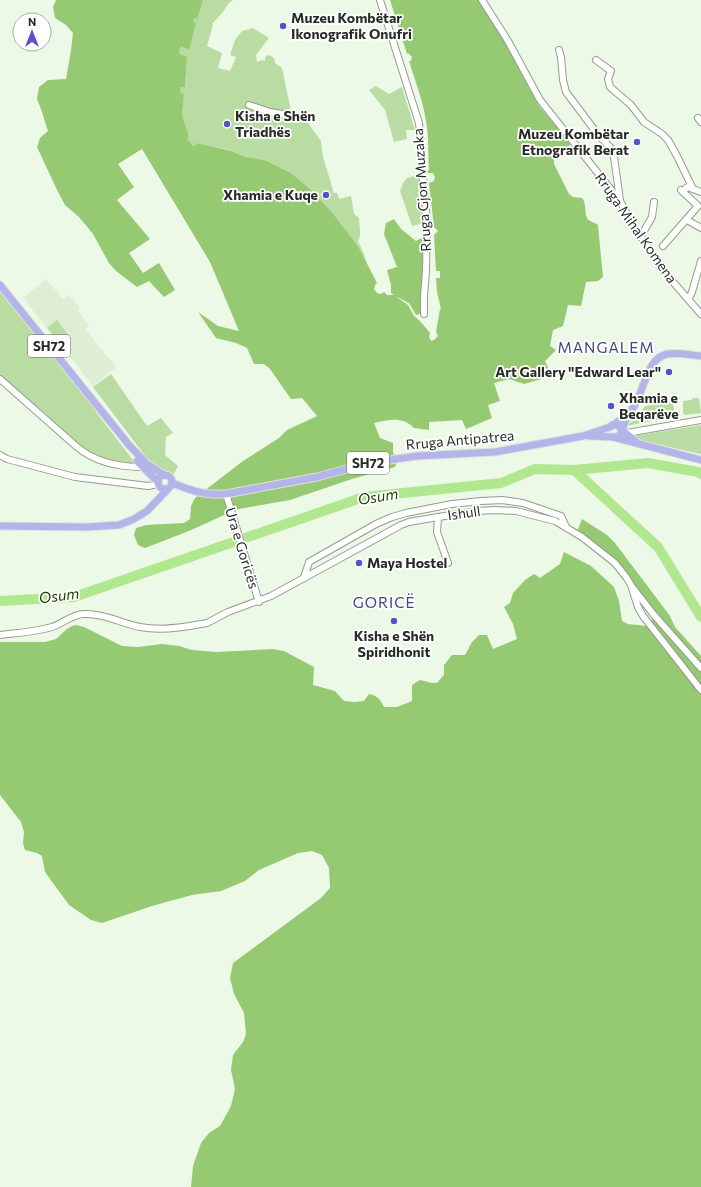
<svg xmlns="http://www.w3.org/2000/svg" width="701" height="1187" viewBox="0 0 701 1187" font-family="Commissioner,sans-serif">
<rect width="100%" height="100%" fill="#edf9e7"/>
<polygon fill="#deeed5" points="46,279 63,299 69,295 80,308 78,310 89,326 85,329 116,367 93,386 23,298"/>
<g fill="#b8dca2">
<path d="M203,0H233L229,3L222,13L212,24L213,25L207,46L222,53L218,68L230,71L236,57L230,55L235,40L242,31L253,28L269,38L256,55L257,62L262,60L265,61V57L269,55L274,58L275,63L282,68L292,116H303L321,141L323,157L334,193H337L339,199L351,196L354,214L359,218C359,226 362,235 358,241L363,252L367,264L358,246L331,211L310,189L291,173L265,160L246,157L226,149L197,143L195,146L186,139L189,136L182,115L184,94H180V87H185L187,58L180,54L179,52L180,47L193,30L196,23L194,22L193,20L195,18Z"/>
<polygon points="376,86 389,94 402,87 415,130 406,130 407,139 394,142 385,110 369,90"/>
<polygon points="419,175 424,223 412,226 400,191 403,183 407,178"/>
<polygon points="0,289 95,406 96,412 136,464 125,464 92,454 76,444 46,414 0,376"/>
<polygon points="57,320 71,338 61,346 47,328"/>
<polygon points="111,374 147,426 161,418 173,433 166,437 165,455 178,466 172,477 163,472 146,457 93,387"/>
<polygon points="693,398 699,398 701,413 685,415 683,413 683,401 691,400"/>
<polygon points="670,402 673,404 675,415 674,417 626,426 636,418 645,406"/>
<polygon points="701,425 701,454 637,440 634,436"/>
</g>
<g fill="#95c972">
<path d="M56,0H203L197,19L195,18L193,20L194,22L196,23L189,50L181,46L179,52L180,54L187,57L185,87H181L180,93L184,94L182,115L189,136L187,139L194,146L197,143L228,150L246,157L265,160L291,173L310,189L331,211L358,246L377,283L375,285L374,289L377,293L381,294L384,292L387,295H394L391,293V285L387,270L397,267L384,234L386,223L394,219L401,229L416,241L425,236L423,313L416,315L409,303L395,296L408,305L414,316L420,321L430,333L429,337L431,341L434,340L438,336L436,332L440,309H441L437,292L436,278H440V271H436L434,235L438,231L434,227L429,183L434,181L435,177L433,173H427V171L429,170C428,154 429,137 426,121C423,100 415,81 409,61H411L412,57L408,53L407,54L390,0H479L513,53L529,88L539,106L570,142L569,148L565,152H560L554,159V164L569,194L573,197L582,198C587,204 584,212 587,218C589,222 595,222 598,225L603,277L598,281L586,282L581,306L568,305L563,326L553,330L550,346L556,350L545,361L552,376L524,384L509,379L494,383L500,401L488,405L492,418L466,429L462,420L429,422V430L414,428C402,416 389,420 374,423L380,438L393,443V452L397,462L395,467L352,479L290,500L239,509L222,516L189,531L145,548L138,545L134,535L136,528L146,525L184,523L190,519L191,506L195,498L243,461L279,438L287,430L317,416L302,398L291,399L270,369L264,364H254L247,348L236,343L216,338L198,312L218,326L239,331L210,262L142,149L118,164L134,187L117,200L150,239L129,253L143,273L159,263L175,290L164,297L149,281L137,287L116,271L109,263L93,234L79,217L65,205L57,190L37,147L40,138L48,131L41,109L37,99L39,87L48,80L66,79L71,50L73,33L66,25L55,18L53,7Z"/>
<path d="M582,519L607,535L615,543L670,616L675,627L701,656V1187H191L193,1166L201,1143L209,1133L220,1126L231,1106L235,1089L231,1070L233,1055L243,1042L246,1034L244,1013L234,994L230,978L233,963L321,898L330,888L329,868L322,855L312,851L298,853L259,870L245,881L221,891L192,895L152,906L102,923L91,920L69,905L45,872L42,856L37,853L25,850L23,843L24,832L21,822L0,795V642H45L56,639L67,629L72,626L76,625L84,627L122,646L138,647L162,644L179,646L192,650L216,652L273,649L284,651L314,667L313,685L335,691L344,701L355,702L364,701L369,694C378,696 380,699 384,707H397L412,701V685L420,680L432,683H437L444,675V665L452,655H465L472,642L479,635H487L493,649L517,639L513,624L504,607L510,603L513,593L525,580L534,574L540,578L560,564L564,552L591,566L614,587L619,601L622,621L628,624L647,626L656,615L616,562L577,532Z"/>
</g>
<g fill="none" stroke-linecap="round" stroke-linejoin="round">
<g stroke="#b1e78e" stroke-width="10">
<polyline points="574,470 648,463 698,472 701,474"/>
<polyline points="0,601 74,597 364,497 501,483 535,469 574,470 658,547 701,617"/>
</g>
<g stroke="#939d8d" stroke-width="8">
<g id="minor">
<polyline points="380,0 419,123 422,153 422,166 427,222 426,271 424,296 424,314"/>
<polyline points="482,0 508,41 540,100 620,201 637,232 646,244 660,267 701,314"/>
<polyline points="559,50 561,57 563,80 566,92 599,136 613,150 620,200"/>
<polyline points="596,60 611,71 608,79 610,87 631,105 644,122 662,134 668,140 677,156 693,189"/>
<polyline points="249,105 270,112 300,117"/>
<polyline points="698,118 701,122"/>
<polyline points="683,192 686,188 688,187 701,192"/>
<polyline points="687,220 701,228"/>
<polyline points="641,236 652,217 654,202"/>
<polyline points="663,246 698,206 681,190"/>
<polyline points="688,299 690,296 692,292 701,261"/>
<path d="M0,379L77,447C95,462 119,467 142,467"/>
<polyline points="627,433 701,420"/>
<polyline points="0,455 7,459 75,477 148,486 158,484"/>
<polyline points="226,494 259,602"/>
<polyline points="438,517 437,532 448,563"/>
<polyline points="304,578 309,562 376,524 392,517 406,513 452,504 481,501 502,500 523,503 561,516 566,527"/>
<polyline points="633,588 654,615 701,668"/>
<path d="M0,635C17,633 35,632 52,627C62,624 71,615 83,614C102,613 121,623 140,627C160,631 181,628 201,624L207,623L228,612L271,596L401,525L409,522L438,517L478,511L495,510L516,511L555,521L582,537L615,563L626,577L631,585L638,607L643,616L701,690"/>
</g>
</g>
<g stroke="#e1e1e0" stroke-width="9">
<g id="major">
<polyline points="0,285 129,445 147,464 164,475"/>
<path d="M615,424C622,418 630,414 635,405C644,390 647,358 667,354C677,352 690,355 701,356"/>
<polyline points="612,425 618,425 622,430 636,442"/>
<polyline points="588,436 613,437 701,460"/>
<polyline points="614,437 617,437 620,435 628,414"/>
<polyline points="137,461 158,482"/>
<circle cx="165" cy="482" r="7"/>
<path d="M172,483C193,491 202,495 226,494L317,477L369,463L417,456L495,452L583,436L610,427"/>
<polyline points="0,526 87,527 119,525 134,519 147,511 168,489"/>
</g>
</g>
<use href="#minor" stroke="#fff" stroke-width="6"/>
<use href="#major" stroke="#b3b5e9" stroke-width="7"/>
</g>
<g fill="#5852ca" stroke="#fff" stroke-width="1.5">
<circle cx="283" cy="26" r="4"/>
<circle cx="227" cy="124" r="4"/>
<circle cx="637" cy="142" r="4"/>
<circle cx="326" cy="195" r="4"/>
<circle cx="669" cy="372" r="4"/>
<circle cx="611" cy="406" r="4"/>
<circle cx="359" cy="563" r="4"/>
<circle cx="394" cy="621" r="4"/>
</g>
<g text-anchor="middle" stroke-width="3.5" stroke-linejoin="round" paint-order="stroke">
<g fill="#fff" stroke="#686b66" stroke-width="1">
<rect x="28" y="335" width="42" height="22" rx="3"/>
<rect x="347" y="452" width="42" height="22" rx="3"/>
</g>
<g font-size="13" font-weight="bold" fill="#272c25">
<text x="49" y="351">SH72</text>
<text x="368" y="468">SH72</text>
</g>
<g font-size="14" font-weight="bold" fill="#272c25" stroke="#fff" text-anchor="start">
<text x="291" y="23">Muzeu Kombëtar<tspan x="291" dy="16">Ikonografik Onufri</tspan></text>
<text x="235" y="121">Kisha e Shën<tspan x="235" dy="16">Triadhës</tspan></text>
<text x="629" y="139" text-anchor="end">Muzeu Kombëtar<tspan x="629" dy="16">Etnografik Berat</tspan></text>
<text x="318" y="200" text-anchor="end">Xhamia e Kuqe</text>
<text x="661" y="377" text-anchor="end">Art Gallery "Edward Lear"</text>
<text x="619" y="403">Xhamia e<tspan x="619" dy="16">Beqarëve</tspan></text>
<text x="367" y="568">Maya Hostel</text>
<text x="394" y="641" text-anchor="middle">Kisha e Shën<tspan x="394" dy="16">Spiridhonit</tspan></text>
</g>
<g font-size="14" fill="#272c25" stroke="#fff">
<text transform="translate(422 190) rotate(-94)" y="5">Rruga Gjon Muzaka</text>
<text transform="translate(636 228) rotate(55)" y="5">Rruga Mihal Komena</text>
<text transform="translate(460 440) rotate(-5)" y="5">Rruga Antipatrea</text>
<text transform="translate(464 513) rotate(-8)" y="5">Ishull</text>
<text transform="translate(242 548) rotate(73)" y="5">Ura e Goricës</text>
</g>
<g font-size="15" letter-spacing="1" fill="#444582" stroke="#fff">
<text x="606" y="353">MANGALEM</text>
<text x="384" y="608">GORICË</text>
</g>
<g font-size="15" font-style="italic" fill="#214101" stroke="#fff">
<text transform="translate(378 497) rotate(-9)" y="5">Osum</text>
<text transform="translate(59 596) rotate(-7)" y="5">Osum</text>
</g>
</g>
<g transform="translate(32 32)"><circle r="19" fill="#ffffff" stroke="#a9aba8"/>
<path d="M0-3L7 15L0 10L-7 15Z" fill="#5852ca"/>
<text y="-6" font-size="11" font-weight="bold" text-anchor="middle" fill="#272c25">N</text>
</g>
</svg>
